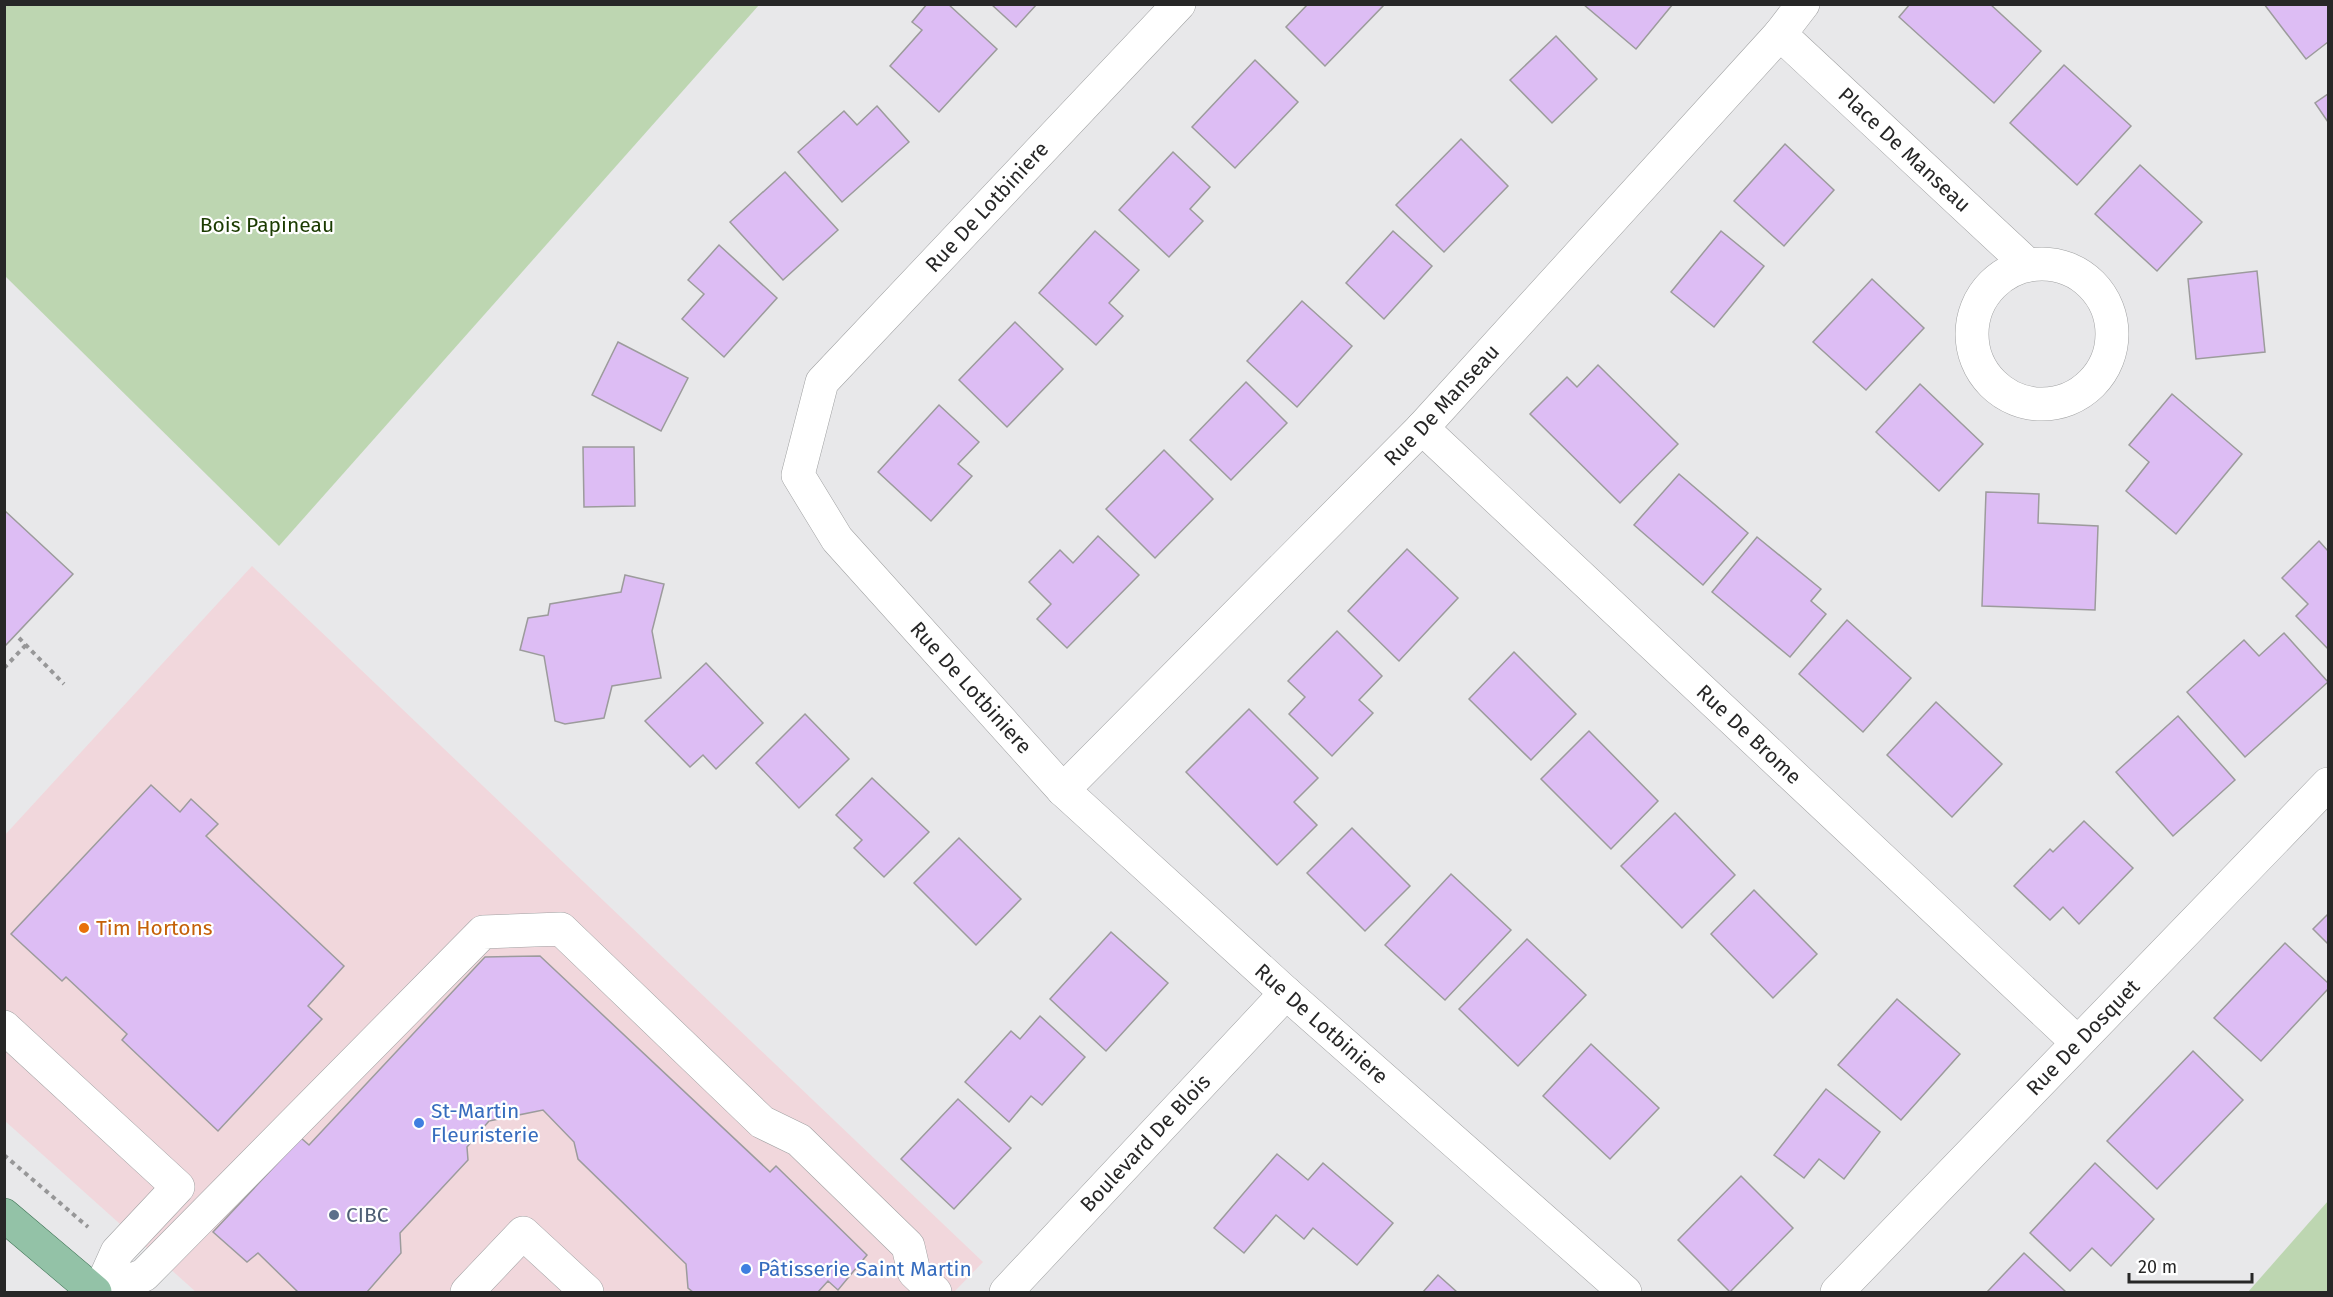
<svg xmlns="http://www.w3.org/2000/svg" width="2333" height="1297" viewBox="0 0 2333 1297" font-family="'Fira Sans',sans-serif">
<rect width="100%" height="100%" fill="#e8e8ea"/>
<polygon fill="#f1d7dc" points="252,566 983,1262 954,1292 196,1292 5,1121 4,836"/>
<g fill="#bdd6b1">
<polygon points="4,5 5,4 759,5 279,546 5,276"/>
<polygon points="2328,1201 2328,1292 2248,1292"/>
</g>
<g fill="#ddbdf4" stroke="#9c9b9c" stroke-width="1.5">
<polygon points="927,4 948,4 997,49 939,112 890,66 922,30 912,22"/>
<polygon points="991,4 1037,4 1016,27"/>
<polygon points="1308,4 1382,4 1383,6 1325,66 1286,27"/>
<polygon points="1583,4 1673,4 1636,49"/>
<polygon points="1910,4 1990,4 2041,51 1994,103 1899,17"/>
<polygon points="2264,4 2328,4 2328,42 2306,59"/>
<polygon points="1556,36 1597,79 1552,123 1510,80"/>
<polygon points="1255,60 1298,102 1235,168 1192,127"/>
<polygon points="2064,65 2131,126 2077,185 2010,123"/>
<polygon points="2328,94 2328,122 2315,103"/>
<polygon points="877,106 909,142 842,202 798,152 844,111 857,125"/>
<polygon points="1461,139 1508,186 1444,252 1396,205"/>
<polygon points="1785,144 1834,190 1784,246 1734,201"/>
<polygon points="1173,152 1210,187 1190,209 1203,221 1169,257 1119,210"/>
<polygon points="2140,165 2202,222 2157,271 2095,214"/>
<polygon points="785,172 838,230 783,280 730,222"/>
<polygon points="1095,231 1139,270 1109,303 1123,316 1096,345 1039,293"/>
<polygon points="1393,231 1432,266 1384,319 1346,283"/>
<polygon points="1721,231 1764,266 1714,327 1671,292"/>
<polygon points="719,245 777,298 724,357 682,319 704,294 688,280"/>
<polygon points="2257,271 2265,352 2196,359 2188,279"/>
<polygon points="1872,279 1924,328 1866,390 1813,342"/>
<polygon points="1302,301 1352,346 1297,407 1247,361"/>
<polygon points="1015,322 1063,369 1007,427 959,380"/>
<polygon points="618,342 688,378 661,431 592,395"/>
<polygon points="1598,365 1678,444 1620,503 1530,414 1567,377 1577,387"/>
<polygon points="1246,382 1287,423 1231,480 1190,440"/>
<polygon points="1920,384 1983,444 1939,491 1876,432"/>
<polygon points="2172,394 2242,454 2176,534 2126,491 2149,462 2129,445"/>
<polygon points="939,405 979,442 958,464 972,476 931,521 878,472"/>
<polygon points="583,447 634,447 635,506 584,507"/>
<polygon points="1164,450 1213,499 1155,558 1106,509"/>
<polygon points="1679,474 1748,533 1703,585 1634,525"/>
<polygon points="1986,492 2039,494 2038,523 2098,526 2095,610 1982,606"/>
<polygon points="4,510 73,574 4,647"/>
<polygon points="1098,536 1139,575 1067,648 1037,619 1051,604 1029,582 1060,550 1073,563"/>
<polygon points="1757,537 1821,589 1811,601 1826,614 1790,657 1712,592"/>
<polygon points="2319,541 2328,551 2328,649 2296,616 2308,604 2282,578"/>
<polygon points="1407,549 1458,598 1399,661 1348,611"/>
<polygon points="625,575 664,584 652,631 661,678 612,686 604,718 565,724 555,721 544,656 520,650 528,618 548,615 550,604 621,592"/>
<polygon points="1847,620 1911,678 1863,732 1799,674"/>
<polygon points="1337,631 1382,676 1359,700 1373,713 1332,756 1289,714 1305,697 1288,681"/>
<polygon points="2284,633 2328,682 2245,757 2187,692 2244,640 2259,656"/>
<polygon points="1514,652 1576,714 1531,760 1469,699"/>
<polygon points="706,663 763,723 716,769 703,755 690,767 645,721"/>
<polygon points="1936,702 2002,764 1952,817 1887,755"/>
<polygon points="1249,709 1318,778 1294,802 1317,825 1277,865 1186,772"/>
<polygon points="805,714 849,759 799,808 756,763"/>
<polygon points="2178,716 2235,780 2173,836 2116,772"/>
<polygon points="1589,731 1658,801 1611,849 1541,779"/>
<polygon points="872,778 929,832 884,877 854,848 862,840 836,815"/>
<polygon points="151,785 180,812 191,799 218,824 206,836 344,966 308,1006 322,1019 218,1131 122,1040 127,1034 66,977 62,981 11,934"/>
<polygon points="1675,813 1735,875 1682,928 1621,866"/>
<polygon points="2084,821 2133,868 2079,924 2063,907 2050,920 2014,886 2050,849 2053,852"/>
<polygon points="1352,828 1410,886 1365,931 1307,873"/>
<polygon points="959,838 1021,899 976,945 914,883"/>
<polygon points="1451,874 1511,930 1445,1000 1385,945"/>
<polygon points="1754,890 1817,954 1773,998 1711,934"/>
<polygon points="2328,914 2328,944 2313,929"/>
<polygon points="1111,932 1168,983 1106,1051 1050,999"/>
<polygon points="1527,939 1586,995 1518,1066 1459,1009"/>
<polygon points="2285,943 2328,983 2328,989 2261,1061 2214,1018"/>
<polygon points="540,956 770,1172 776,1166 867,1255 838,1290 828,1281 818,1292 693,1292 688,1288 686,1264 578,1159 574,1142 543,1110 489,1121 467,1147 468,1160 400,1233 401,1253 367,1292 298,1292 258,1253 247,1262 213,1232 301,1138 309,1145 485,957"/>
<polygon points="1897,999 1960,1054 1901,1120 1838,1065"/>
<polygon points="1040,1016 1085,1057 1042,1105 1031,1096 1009,1122 965,1082 1011,1031 1020,1039"/>
<polygon points="1591,1044 1659,1108 1610,1159 1543,1096"/>
<polygon points="2193,1051 2243,1100 2157,1189 2107,1141"/>
<polygon points="1826,1089 1880,1132 1844,1179 1819,1159 1804,1178 1774,1155"/>
<polygon points="958,1099 1011,1148 954,1209 901,1159"/>
<polygon points="1277,1154 1308,1180 1323,1163 1393,1223 1357,1265 1313,1228 1304,1239 1276,1215 1244,1253 1214,1228"/>
<polygon points="2095,1163 2154,1219 2111,1266 2092,1248 2070,1271 2030,1233"/>
<polygon points="1741,1176 1793,1228 1730,1292 1678,1240"/>
<polygon points="2024,1253 2066,1292 1987,1292"/>
<polygon points="1438,1275 1457,1292 1423,1292"/>
</g>
<g fill="none" stroke-linecap="round" stroke-linejoin="round">
<g stroke="#a1a2a3" stroke-width="34">
<g id="minor">
<path id="s1" d="M1179,4L822,382L798,475L837,539L1063,790L1286,993L1625,1292"/>
<path id="s2" d="M1780,34L2028,265"/>
<circle cx="2042" cy="334" r="70"/>
<path id="s3" d="M1422,428L2077,1042"/>
<path id="s4" d="M1063,790L1422,428L1780,34L1803,4"/>
<polyline points="4,1027 178,1187 117,1252 99,1292"/>
<polyline points="103,1292 144,1275 483,932 561,929 762,1122 799,1140 908,1246 914,1272 935,1292"/>
<polyline points="467,1292 523,1233 587,1292"/>
<path id="s5" d="M1006,1292L1286,993"/>
<path id="s6" d="M1837,1292L2328,784"/>
</g>
</g>
<g stroke="#3e7254" stroke-width="34">
<polyline id="major" points="4,1215 95,1292"/>
</g>
<g stroke="#979798" stroke-width="4" stroke-dasharray="4.5 4.5" stroke-linecap="butt">
<polyline points="19,638 64,684"/>
<polyline points="4,668 26,645"/>
<polyline points="4,1155 88,1227"/>
</g>
<use href="#minor" stroke="#fff" stroke-width="33"/>
<use href="#major" stroke="#93c2a7" stroke-width="33"/>
</g>
<circle fill="#e8710a" stroke="#fff" stroke-width="2" cx="84" cy="928" r="6"/>
<g fill="#3f7fe0" stroke="#fff" stroke-width="2">
<circle cx="419" cy="1123" r="6"/>
<circle cx="746" cy="1269" r="6"/>
</g>
<circle fill="#5c6f8a" stroke="#fff" stroke-width="2" cx="334" cy="1215" r="6"/>
<g text-anchor="middle" stroke-width="4.5" stroke-linejoin="round" paint-order="stroke">
<g font-size="21" fill="#272727" stroke="#fff">
<text dy="7" stroke="none"><textPath href="#s2" startOffset="170">Place De Manseau</textPath></text>
<text transform="translate(987 207) rotate(-47)" y="7">Rue De Lotbiniere</text>
<text dy="7" stroke="none"><textPath href="#s4" startOffset="540">Rue De Manseau</textPath></text>
<text dy="7" stroke="none"><textPath href="#s1" startOffset="891">Rue De Lotbiniere</textPath></text>
<text dy="7" stroke="none"><textPath href="#s3" startOffset="448">Rue De Brome</textPath></text>
<text dy="7" stroke="none"><textPath href="#s1" startOffset="1377">Rue De Lotbiniere</textPath></text>
<text dy="7" stroke="none"><textPath href="#s6" startOffset="354">Rue De Dosquet</textPath></text>
<text dy="7" stroke="none"><textPath href="#s5" startOffset="204">Boulevard De Blois</textPath></text>
</g>
<g font-size="21" fill="#1b3b01" stroke="#fff">
<text x="267" y="232">Bois Papineau</text>
</g>
<g font-size="21" fill="#c56008" stroke="#fff" text-anchor="start">
<text x="96" y="935">Tim Hortons</text>
</g>
<g font-size="21" fill="#366cbe" stroke="#fff" text-anchor="start">
<text x="431" y="1118">St-Martin<tspan x="431" dy="24">Fleuristerie</tspan></text>
<text x="758" y="1276">Pâtisserie Saint Martin</text>
</g>
<g font-size="21" fill="#4e5e75" stroke="#fff" text-anchor="start">
<text x="346" y="1222">CIBC</text>
</g>
</g>
<rect width="2333" height="1297" fill="none" stroke="#272727" stroke-width="12"/>
<path d="M2129 1273v9h123v-9" fill="none" stroke="#272727" stroke-width="3"/>
<text x="2138" y="1273" font-size="18" fill="#272727" stroke="#ffffff" stroke-width="4.5" paint-order="stroke">20 m</text>
</svg>
